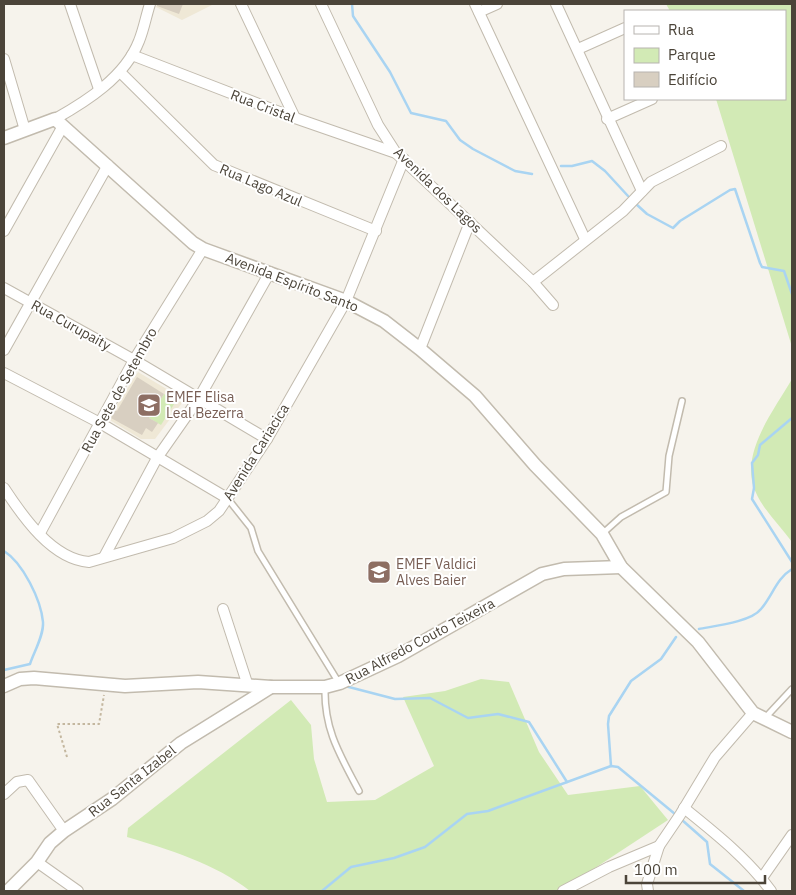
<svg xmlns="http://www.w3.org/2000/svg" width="796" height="895" viewBox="0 0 796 895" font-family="'IBM Plex Sans',sans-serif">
<rect width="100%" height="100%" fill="#f6f3ec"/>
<g fill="#efe8d6">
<polygon points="157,4 214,4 182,20 156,7"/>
<polygon points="138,372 175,394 182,403 155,439 141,439 108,419"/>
</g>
<g fill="#d2eab5">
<polygon points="666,4 792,4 792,347 716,99 785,99 785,11 670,11"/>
<path d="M792,379V542C779,524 759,506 753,485C743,448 775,409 792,379Z"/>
<polygon points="164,394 176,401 161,425 149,418"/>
<path d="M481,679L509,682L539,752L568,795L640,786L668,820L560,891H250C216,864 168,849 127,837L128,828L291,700L311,725L314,759L327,802L375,800L434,766L403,697L445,691Z"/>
</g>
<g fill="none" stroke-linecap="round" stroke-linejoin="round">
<g stroke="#a9d4f2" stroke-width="2.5">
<polyline points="352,4 353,16 390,72 411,113 446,121 460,140 473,149 515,171 532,174"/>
<polyline points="561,166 572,166 592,161 605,171 628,196"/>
<polyline points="636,204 647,214 673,228 680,221 730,190 735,189 760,263 762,267 784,271 792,294"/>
<polyline points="792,418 760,445 758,455 752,463 754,488 752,499 792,562"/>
<path d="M4,551C23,563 41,600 43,622C44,635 34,652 30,664L4,670"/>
<path d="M699,629C714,626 751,622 761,609C773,595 776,579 792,569"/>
<polyline points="345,686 395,699 430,698 468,718 498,714 529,722 567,782"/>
<polyline points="611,766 608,724 609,716 631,681 661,659 676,637"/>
<polyline points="682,820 707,842 710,864 744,891"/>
<polyline points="322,891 351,867 394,858 425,847 467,814 488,811 611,766 618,767 675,814"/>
</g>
</g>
<g fill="#d8cfc1">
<polygon points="157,4 183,4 179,14 157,6"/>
<polygon points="137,377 164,394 149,418 158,423 152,432 146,428 142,435 111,418 115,410 117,411"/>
</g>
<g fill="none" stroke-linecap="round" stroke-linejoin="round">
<g stroke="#c2bbae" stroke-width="8">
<g id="service">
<polyline points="228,499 251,528 258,551 339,683"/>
<polyline points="602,534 621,517 666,492 669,456 682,401"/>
<path d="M325,688C324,730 340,755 359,791"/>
<polyline points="765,718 792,689"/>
</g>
</g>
<g stroke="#c2bbae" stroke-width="12">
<g id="minor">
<polyline points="70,4 99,89"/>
<polyline points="241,4 295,118"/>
<polyline points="321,4 378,125 396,153 533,282 553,305"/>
<polyline points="475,4 585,239"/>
<polyline points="556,4 642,191"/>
<polyline points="479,12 497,4"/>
<polyline points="578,49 625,28"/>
<polyline points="132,55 295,118 396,153"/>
<polyline points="4,59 25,130"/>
<polyline points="120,72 214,165 376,231"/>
<path d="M55,119C87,101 125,77 139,41C144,29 146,16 150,4"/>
<polyline points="607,119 652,99"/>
<polyline points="4,231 63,126"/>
<polyline points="533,282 623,211 651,182 721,146"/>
<polyline points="4,288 134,360 267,439"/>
<polyline points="420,349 470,222"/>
<polyline points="4,350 108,165"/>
<polyline points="4,373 100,423 227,498"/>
<path d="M4,488C23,517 52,559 89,562L173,538L207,521L219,511L267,439L346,301L404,159"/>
<polyline points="40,533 134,360 203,249"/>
<polyline points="104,557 157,458 199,398 270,272"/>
<polyline points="223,609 248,686"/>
<polyline points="4,794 17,782 28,780 64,831"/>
<path d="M684,808C715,833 748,859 771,891"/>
<polyline points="37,862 78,891"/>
<polyline points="762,878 792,835"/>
<polyline points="563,891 609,867 659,846 680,815 715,757 753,713"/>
<polyline points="648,891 647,884 659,846"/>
</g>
</g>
<g stroke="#c2bbae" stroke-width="15">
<g id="tertiary">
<polyline points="4,138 55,119 193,243 203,249 346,301 384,321 420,349 475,396 535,465 602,534 621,567 698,642 753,713 792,732"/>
<polyline points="4,686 20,679 34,678 125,686 198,682 271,687 325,687 340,683 398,656 542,574 564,569 621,567"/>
<polyline points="8,891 37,862 50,843 64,831 112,799 181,743 271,687"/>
</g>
</g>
<polyline stroke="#c4b79f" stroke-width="2" stroke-dasharray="2.5 2.5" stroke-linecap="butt" points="67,757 57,724 99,724 104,695"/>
<use href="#service" stroke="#fff" stroke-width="5"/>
<use href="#minor" stroke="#fff" stroke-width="10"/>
<use href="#tertiary" stroke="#fff" stroke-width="12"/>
</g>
<defs>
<g id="school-square" transform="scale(1.25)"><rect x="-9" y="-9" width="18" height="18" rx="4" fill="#8d6e63" stroke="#fff"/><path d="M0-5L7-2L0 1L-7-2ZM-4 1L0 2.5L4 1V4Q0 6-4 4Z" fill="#fff"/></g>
</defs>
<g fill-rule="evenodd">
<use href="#school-square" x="149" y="405"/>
<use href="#school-square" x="379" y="572"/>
</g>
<g text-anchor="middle" stroke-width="4" stroke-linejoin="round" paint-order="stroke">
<g font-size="14" fill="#4b4439" stroke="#fff">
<text transform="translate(263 106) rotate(21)" y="5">Rua Cristal</text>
<text transform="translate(261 185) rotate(23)" y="5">Rua Lago Azul</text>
<text transform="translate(438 190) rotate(44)" y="5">Avenida dos Lagos</text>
<text transform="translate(292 282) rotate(21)" y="5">Avenida Espírito Santo</text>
<text transform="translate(71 325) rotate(29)" y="5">Rua Curupaity</text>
<text transform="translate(119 390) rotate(-61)" y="5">Rua Sete de Setembro</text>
<text transform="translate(256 452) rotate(-58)" y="5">Avenida Cariacica</text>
<text transform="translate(420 641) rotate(-28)" y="5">Rua Alfredo Couto Teixeira</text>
<text transform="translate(132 781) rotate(-38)" y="5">Rua Santa Izabel</text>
</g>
<g font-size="14" fill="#785e54" stroke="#fff" text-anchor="start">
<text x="166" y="402">EMEF Elisa<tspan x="166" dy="16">Leal Bezerra</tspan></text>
<text x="396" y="569">EMEF Valdici<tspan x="396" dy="16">Alves Baier</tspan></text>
</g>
</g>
<rect width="796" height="895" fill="none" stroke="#4b4439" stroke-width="10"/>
<rect x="624" y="10" width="162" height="90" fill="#ffffff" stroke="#b7b4b0"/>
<rect x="634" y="26" width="25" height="8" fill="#ffffff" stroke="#b7b4b0"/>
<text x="668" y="35" font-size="15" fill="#4b4439">Rua</text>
<rect x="634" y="48" width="25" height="15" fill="#d2eab5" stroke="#b7b4b0"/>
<text x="668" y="60" font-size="15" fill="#4b4439">Parque</text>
<rect x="634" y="72" width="25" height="15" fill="#d8cfc1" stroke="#b7b4b0"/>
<text x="668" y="85" font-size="15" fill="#4b4439">Edifício</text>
<path d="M626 875v8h139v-8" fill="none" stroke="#4b4439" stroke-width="2.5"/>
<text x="634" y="875" font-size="15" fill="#4b4439" stroke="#ffffff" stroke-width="4" paint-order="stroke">100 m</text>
</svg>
